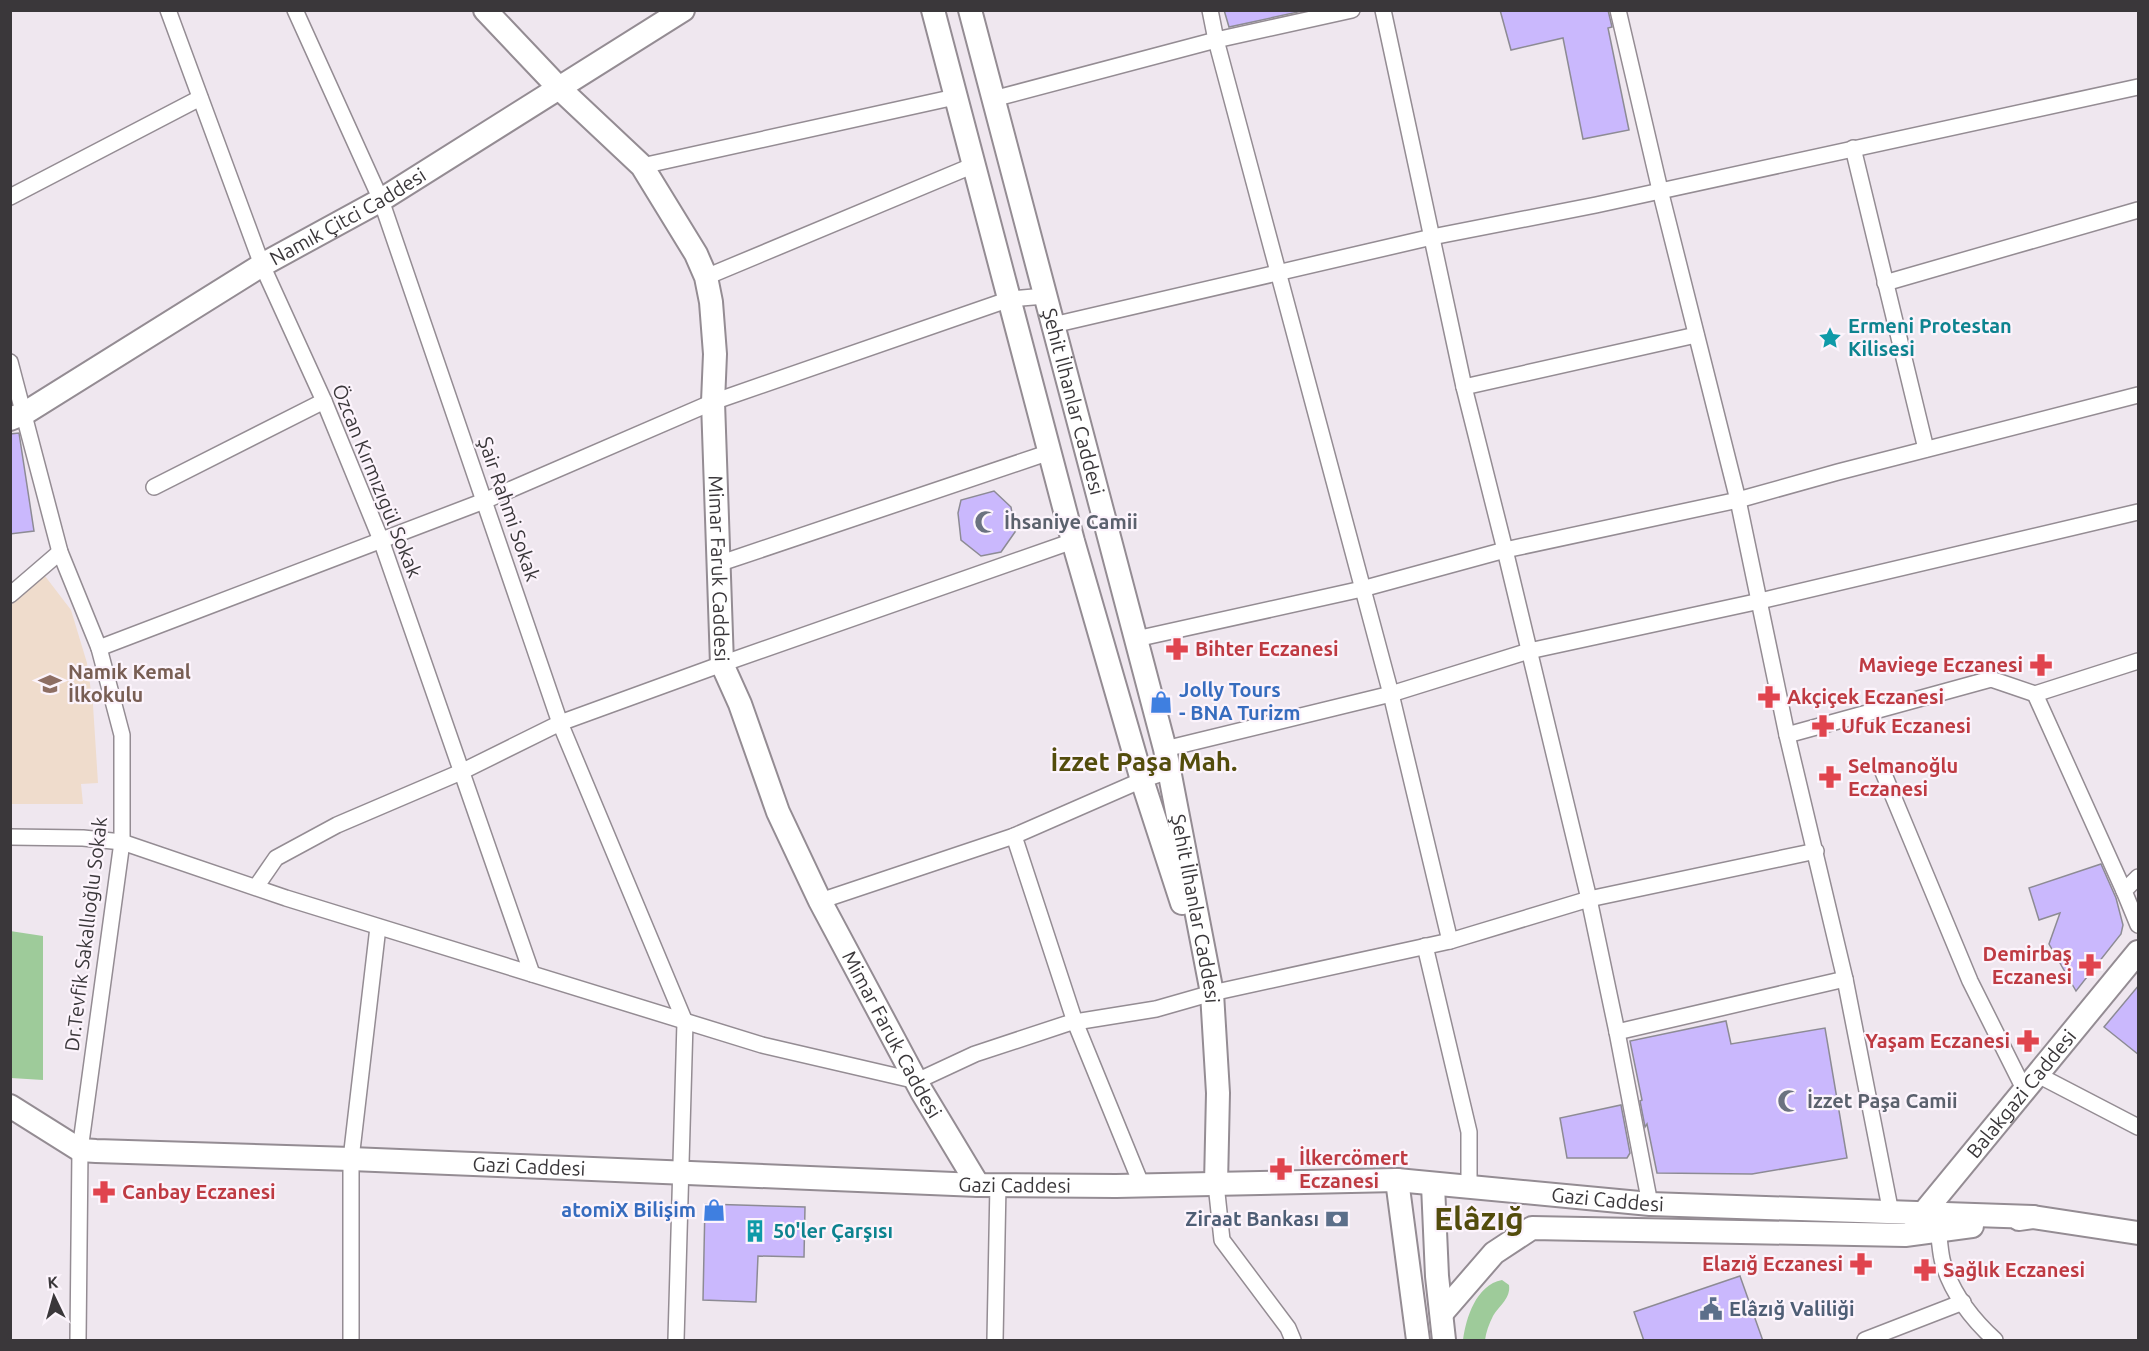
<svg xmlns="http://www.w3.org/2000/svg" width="2149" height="1351" viewBox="0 0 2149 1351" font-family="Ubuntu,sans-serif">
<rect width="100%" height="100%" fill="#efe7ef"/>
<polygon fill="#efdccc" points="45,576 71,610 87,663 93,705 98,783 81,784 83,804 11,804 11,605"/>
<g fill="#9ecb9a">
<polygon points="10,931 43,936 43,1080 11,1078"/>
<path d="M1502,1280L1509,1285C1511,1298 1499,1306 1493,1316C1489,1324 1486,1332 1485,1340H1463C1466,1318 1476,1285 1502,1280Z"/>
</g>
<g fill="#cab8fd" stroke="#8d8b94" stroke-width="1.5">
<polygon points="1224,10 1298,10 1298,12 1229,27"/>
<polygon points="1500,10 1608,10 1612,27 1608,28 1629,130 1583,139 1563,38 1511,50"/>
<polygon points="19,433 34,531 10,534 10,434"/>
<polygon points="994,491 1011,507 1015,532 1001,552 981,556 961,540 958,513 961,500"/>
<polygon points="2101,864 2116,898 2123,925 2121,934 2076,991 2049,944 2060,913 2039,920 2029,888"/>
<polygon points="2139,985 2139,1055 2104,1027"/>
<polygon points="1726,1021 1731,1044 1825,1028 1847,1158 1752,1174 1657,1173 1647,1124 1645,1127 1640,1101 1642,1100 1630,1041"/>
<polygon points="1621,1105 1630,1153 1627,1158 1567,1158 1560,1118"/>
<polygon points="705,1204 805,1207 804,1257 758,1256 756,1302 703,1300"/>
<polygon points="1740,1276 1763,1341 1644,1341 1634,1312"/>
</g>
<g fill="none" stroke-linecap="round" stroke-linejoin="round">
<g stroke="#948c93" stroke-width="18">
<g id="street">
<polyline points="168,10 262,265 324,401 381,540 532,974"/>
<polyline points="295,10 381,200 560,723 685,1022 676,1340"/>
<polyline points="1210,10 1216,40 1391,694 1450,941"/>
<polyline points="1383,10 1464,387 1505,550 1589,899 1617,1032 1650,1204"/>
<polyline points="1618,10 1660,190 1738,500 1787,735 1845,979 1891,1213"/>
<polyline points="993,99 1216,40 1352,10"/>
<polyline points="1853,148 1926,449"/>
<polyline points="642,166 955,97"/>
<polyline points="10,197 200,98"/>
<polyline points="706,277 974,165"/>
<polyline points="1885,283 2138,210"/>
<polyline points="1053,325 1432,237 1596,205 2138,87"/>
<polyline points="10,362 60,552 99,648 122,735 122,842 80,1150 78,1340"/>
<polyline points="1464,387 1696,335"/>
<polyline points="154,487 324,401"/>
<polyline points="718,564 1050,452"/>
<polyline points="10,595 60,552"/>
<polyline points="1136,639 1362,589 1505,550 1738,500 1838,472 2138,395"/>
<polyline points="99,648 484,501 713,402 1010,299 1045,296"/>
<polyline points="2035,694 2124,891"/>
<polyline points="1787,735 1991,679 2035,694 2138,661"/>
<polyline points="1165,749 1391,694 1529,651 1760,601 2138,512"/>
<polyline points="1883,772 1970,981 2024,1089"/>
<polyline points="1014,836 1075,1022 1142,1186"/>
<polyline points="10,837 83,838 122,842 286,898 762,1045 917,1081 975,1054 1069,1023 1156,1009 1212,993 1450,941 1589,899 1816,851"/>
<polyline points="2138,877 2124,891 2138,925"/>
<polyline points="256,887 276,858 337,825 461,772 560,723 722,664 1073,541"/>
<polyline points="820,901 1014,836 1142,780 1169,771"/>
<polyline points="1425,946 1469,1132 1469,1187"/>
<polyline points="1617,1032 1845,979"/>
<polyline points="2036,1074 2138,1127"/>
<polyline points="1216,1184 1222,1240 1288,1328 1293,1340"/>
<path d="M1938,1231C1940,1241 1940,1253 1943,1263C1952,1293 1973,1320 1995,1340"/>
<polyline points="351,1340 351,1159 378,927"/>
<polyline points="995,1340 998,1184"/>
<polyline points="1865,1340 1963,1302"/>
</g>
</g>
<g stroke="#948c93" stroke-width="26">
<g id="secondary">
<path id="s1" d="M485,10L559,88L642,166L696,254L706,277L711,302L715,354L713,402L722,664L740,704L778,812L820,901L922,1092L978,1185"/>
<polyline points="933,10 1073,541 1142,780 1182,903"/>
<path id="s2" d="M970,10L1165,749L1212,993L1218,1093L1216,1184"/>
<path id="s3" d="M10,419L25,413L262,265L381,200L683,10"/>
<path id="s4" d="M10,1106L80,1150L96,1151L351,1159L978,1185L1116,1186L1397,1180L1650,1204L2033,1217"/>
<polyline points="1397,1180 1418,1340"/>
<polyline points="1433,1185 1437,1276 1444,1340"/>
<polyline points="2019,1219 2033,1217 2138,1233"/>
<path id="s5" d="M1916,1222L2138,952"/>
<polyline points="1442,1313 1494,1253 1532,1228 1905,1235 1972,1226"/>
</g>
</g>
<use href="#street" stroke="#fff" stroke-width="15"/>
<use href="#secondary" stroke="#fff" stroke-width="22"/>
</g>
<defs>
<g id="sight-bare" transform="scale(1.8)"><path d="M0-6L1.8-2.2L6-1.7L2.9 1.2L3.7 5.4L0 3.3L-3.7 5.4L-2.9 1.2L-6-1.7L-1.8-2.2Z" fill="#0f9aa8" stroke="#fcf4fc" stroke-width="2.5" paint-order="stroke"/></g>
<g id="mosque-bare" transform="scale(1.8)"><path d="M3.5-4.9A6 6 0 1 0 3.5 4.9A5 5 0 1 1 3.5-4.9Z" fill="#6b7280" stroke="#fcf4fc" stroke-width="2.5" paint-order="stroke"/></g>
<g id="pharmacy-bare" transform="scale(1.8)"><path d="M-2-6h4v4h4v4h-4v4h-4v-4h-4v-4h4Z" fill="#e0444e" stroke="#fcf4fc" stroke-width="2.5" paint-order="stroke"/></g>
<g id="school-bare" transform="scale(1.8)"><path d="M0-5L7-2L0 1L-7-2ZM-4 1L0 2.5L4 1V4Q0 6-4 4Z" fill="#8d6e63" stroke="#fcf4fc" stroke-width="2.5" paint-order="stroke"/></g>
<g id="shop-bare" transform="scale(1.8)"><path d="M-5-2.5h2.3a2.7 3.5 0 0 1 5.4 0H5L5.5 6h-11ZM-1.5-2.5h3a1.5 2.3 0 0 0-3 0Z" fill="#3f7fe0" stroke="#fcf4fc" stroke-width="2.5" paint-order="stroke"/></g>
<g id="bank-bare" transform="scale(1.8)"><path d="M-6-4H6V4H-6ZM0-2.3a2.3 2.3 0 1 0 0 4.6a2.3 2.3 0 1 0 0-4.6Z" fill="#5c6f8a" stroke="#fcf4fc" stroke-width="2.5" paint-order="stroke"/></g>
<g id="building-bare" transform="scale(1.8)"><path d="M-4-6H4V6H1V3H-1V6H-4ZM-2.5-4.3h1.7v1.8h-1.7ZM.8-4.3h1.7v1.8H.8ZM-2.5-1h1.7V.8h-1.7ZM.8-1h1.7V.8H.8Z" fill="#0f9aa8" stroke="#fcf4fc" stroke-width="2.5" paint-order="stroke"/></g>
<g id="civic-bare" transform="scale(1.8)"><path d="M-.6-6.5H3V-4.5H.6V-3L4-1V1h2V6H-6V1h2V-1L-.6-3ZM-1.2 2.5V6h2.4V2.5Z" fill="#5c6f8a" stroke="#fcf4fc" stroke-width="2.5" paint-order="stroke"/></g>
</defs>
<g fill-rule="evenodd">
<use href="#sight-bare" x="1830" y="338"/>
<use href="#mosque-bare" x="986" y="522"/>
<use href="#pharmacy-bare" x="1177" y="649"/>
<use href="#pharmacy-bare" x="2041" y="665"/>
<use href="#school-bare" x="50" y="684"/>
<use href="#pharmacy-bare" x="1769" y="697"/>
<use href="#shop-bare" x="1161" y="702"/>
<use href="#pharmacy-bare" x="1823" y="726"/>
<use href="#pharmacy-bare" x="1830" y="777"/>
<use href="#pharmacy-bare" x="2090" y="965"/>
<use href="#pharmacy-bare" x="2028" y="1041"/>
<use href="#mosque-bare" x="1789" y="1101"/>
<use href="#pharmacy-bare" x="1281" y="1169"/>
<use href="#pharmacy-bare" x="104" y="1192"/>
<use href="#shop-bare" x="714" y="1210"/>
<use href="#bank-bare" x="1337" y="1219"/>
<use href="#building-bare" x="755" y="1231"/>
<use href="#pharmacy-bare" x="1861" y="1264"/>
<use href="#pharmacy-bare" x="1925" y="1270"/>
<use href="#civic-bare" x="1711" y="1309"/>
</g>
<g text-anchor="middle" stroke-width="4.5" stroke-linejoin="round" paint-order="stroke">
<g font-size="20" fill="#3a373a" stroke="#fcf4fc">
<text dy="7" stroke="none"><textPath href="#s3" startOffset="394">Namık Çitci Caddesi</textPath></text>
<text dy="7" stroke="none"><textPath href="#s2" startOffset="405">Şehit İlhanlar Caddesi</textPath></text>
<text transform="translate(377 481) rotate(68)" y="7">Özcan Kırmızıgül Sokak</text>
<text transform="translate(509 509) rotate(71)" y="7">Şair Rahmi Sokak</text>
<text dy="7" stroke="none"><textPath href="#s1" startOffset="642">Mimar Faruk Caddesi</textPath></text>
<text dy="7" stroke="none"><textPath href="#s2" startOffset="927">Şehit İlhanlar Caddesi</textPath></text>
<text transform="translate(86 934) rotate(-83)" y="7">Dr.Tevfik Sakallıoğlu Sokak</text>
<text dy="7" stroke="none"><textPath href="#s1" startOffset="1146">Mimar Faruk Caddesi</textPath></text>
<text dy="7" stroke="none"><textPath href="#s5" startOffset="166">Balakgazi Caddesi</textPath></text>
<text dy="7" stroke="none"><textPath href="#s4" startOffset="532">Gazi Caddesi</textPath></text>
<text dy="7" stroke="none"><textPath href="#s4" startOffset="1018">Gazi Caddesi</textPath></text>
<text dy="7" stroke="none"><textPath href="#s4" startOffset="1612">Gazi Caddesi</textPath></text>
</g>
<g font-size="20" font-weight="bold" fill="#0d838f" stroke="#fcf4fc" text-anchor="start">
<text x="1848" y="333">Ermeni Protestan<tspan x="1848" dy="23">Kilisesi</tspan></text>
<text x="773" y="1238">50'ler Çarşısı</text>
</g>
<g font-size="20" font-weight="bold" fill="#5b616d" stroke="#fcf4fc" text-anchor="start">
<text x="1004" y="529">İhsaniye Camii</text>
<text x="1807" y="1108">İzzet Paşa Camii</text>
</g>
<g font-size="20" font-weight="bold" fill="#be3a42" stroke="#fcf4fc" text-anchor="start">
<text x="1195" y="656">Bihter Eczanesi</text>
<text x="2023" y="672" text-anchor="end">Maviege Eczanesi</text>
<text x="1787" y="704">Akçiçek Eczanesi</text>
<text x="1841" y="733">Ufuk Eczanesi</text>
<text x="1848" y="773">Selmanoğlu<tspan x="1848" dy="23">Eczanesi</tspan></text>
<text x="2072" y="961" text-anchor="end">Demirbaş<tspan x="2072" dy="23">Eczanesi</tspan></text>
<text x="2010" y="1048" text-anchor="end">Yaşam Eczanesi</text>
<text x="1299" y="1165">İlkercömert<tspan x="1299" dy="23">Eczanesi</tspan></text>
<text x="122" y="1199">Canbay Eczanesi</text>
<text x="1843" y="1271" text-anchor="end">Elazığ Eczanesi</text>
<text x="1943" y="1277">Sağlık Eczanesi</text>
</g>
<g font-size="20" font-weight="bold" fill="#785e54" stroke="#fcf4fc" text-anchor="start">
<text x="68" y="679">Namık Kemal<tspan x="68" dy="23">İlkokulu</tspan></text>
</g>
<g font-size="20" font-weight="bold" fill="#366cbe" stroke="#fcf4fc" text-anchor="start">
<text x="1179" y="697">Jolly Tours<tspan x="1179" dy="23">- BNA Turizm</tspan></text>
<text x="696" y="1217" text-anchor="end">atomiX Bilişim</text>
</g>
<g font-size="20" font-weight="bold" fill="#4e5e75" stroke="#fcf4fc" text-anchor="end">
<text x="1319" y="1226">Ziraat Bankası</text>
<text x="1729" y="1316" text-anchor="start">Elâzığ Valiliği</text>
</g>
<g font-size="26" font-weight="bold" fill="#534c0c" stroke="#fcf4fc">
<text x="1144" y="771">İzzet Paşa Mah.</text>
</g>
<g font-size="32" font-weight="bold" fill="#534c0c" stroke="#fcf4fc">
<text x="1479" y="1230">Elâzığ</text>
</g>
</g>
<rect width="2149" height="1351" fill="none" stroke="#3a373a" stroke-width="24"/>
<g transform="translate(54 1297) rotate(355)" stroke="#fcf4fc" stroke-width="4.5" paint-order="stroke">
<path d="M0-4.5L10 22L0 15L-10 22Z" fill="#3a373a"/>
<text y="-9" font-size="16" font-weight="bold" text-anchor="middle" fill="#3a373a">K</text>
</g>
</svg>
